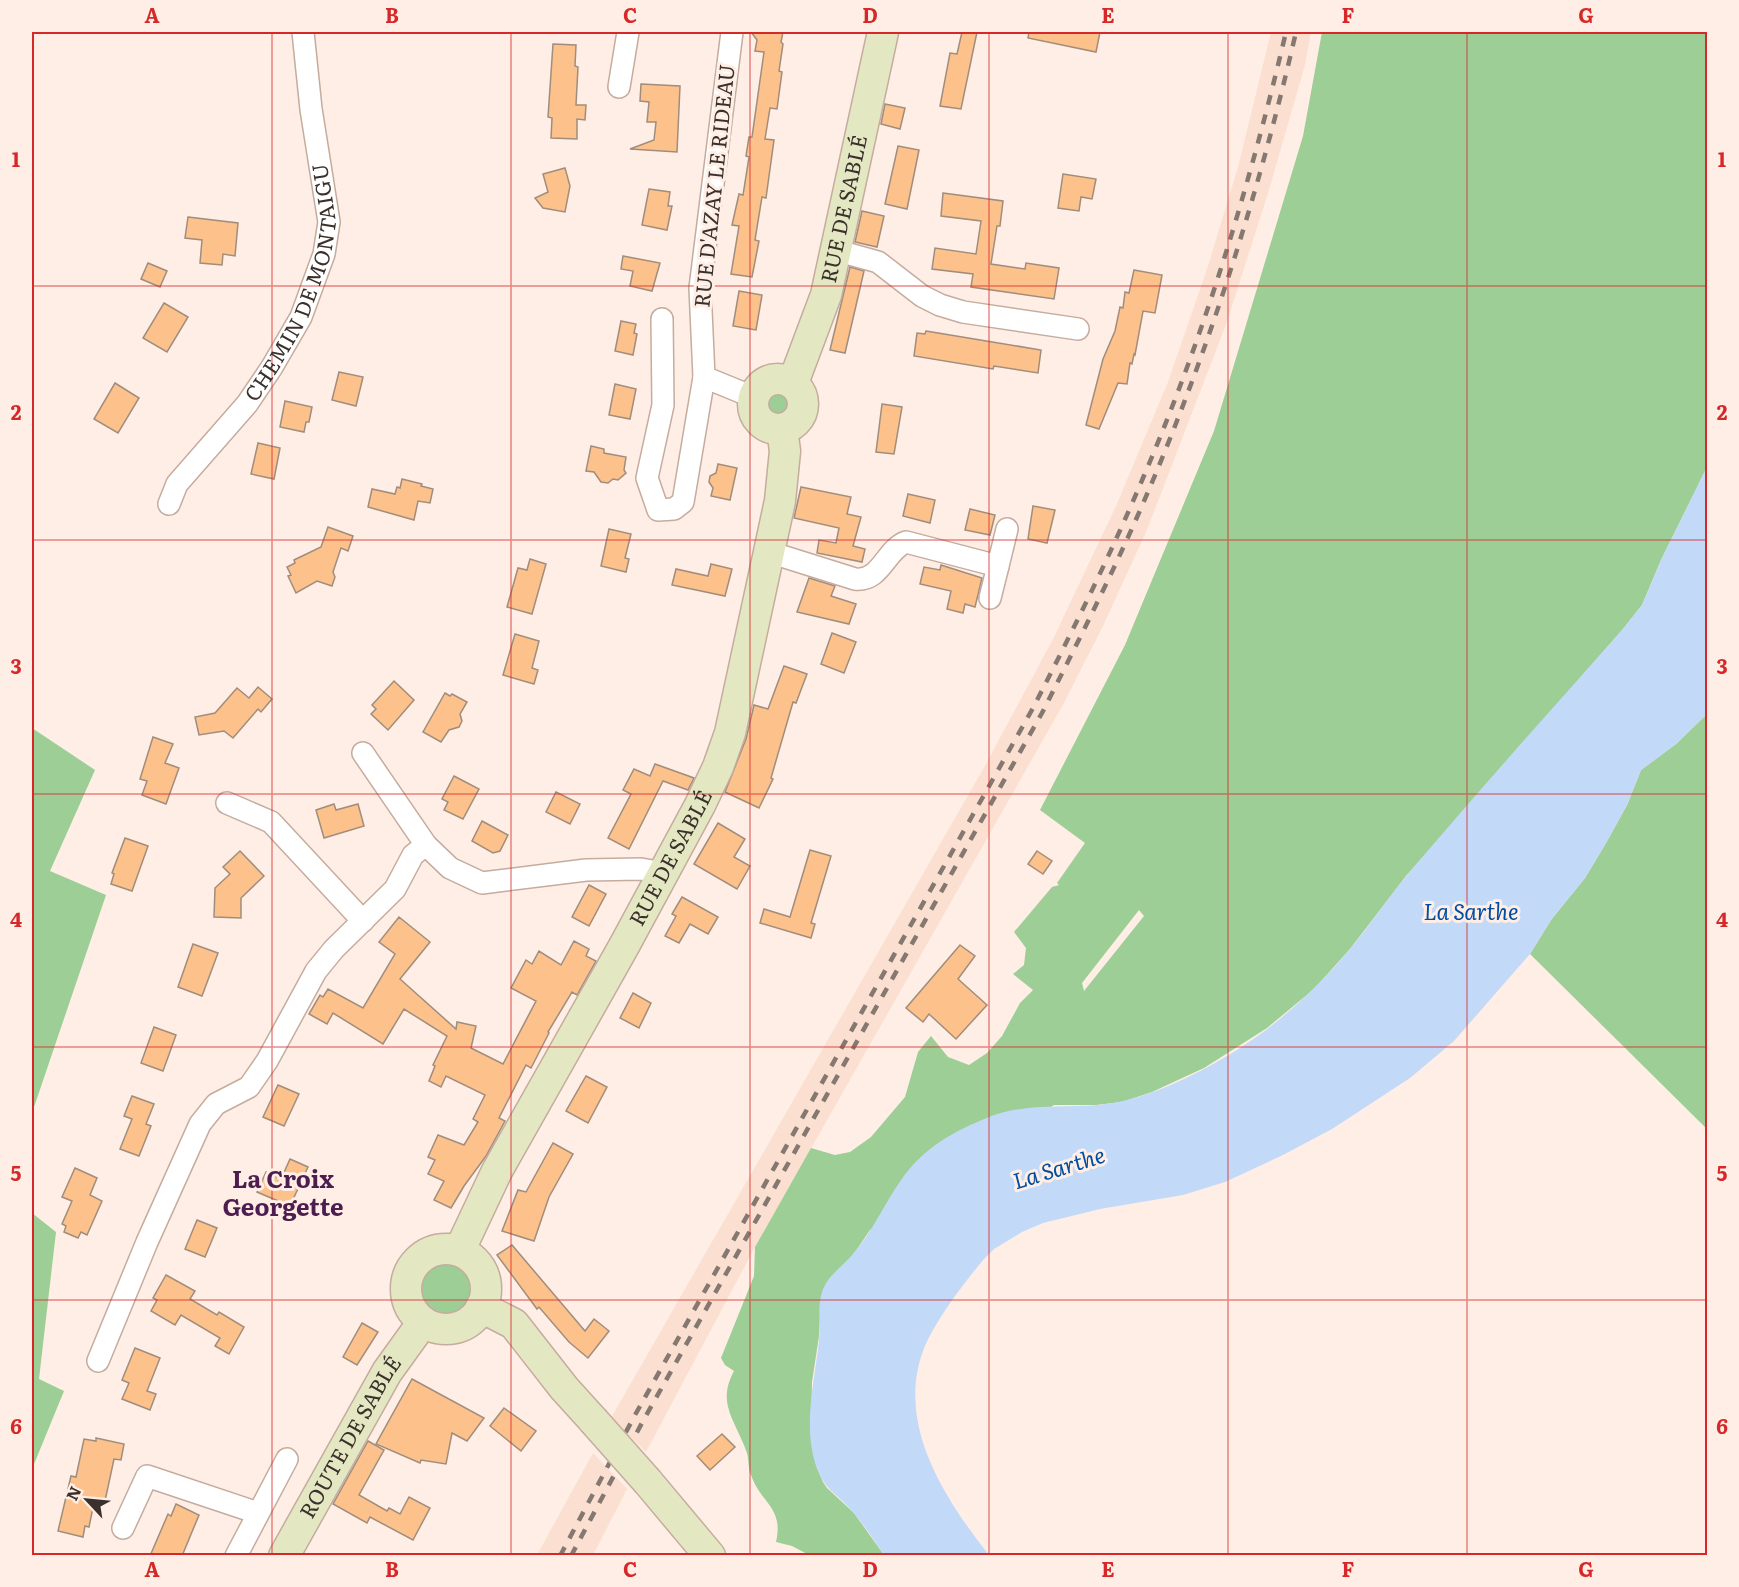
<svg xmlns="http://www.w3.org/2000/svg" width="1739" height="1587" viewBox="0 0 1739 1587" font-family="Literata,serif">
<rect width="100%" height="100%" fill="#feeee5"/>
<g fill="#fbe0d1">
<polygon points="1271,32 1311,32 1305,65 1269,190 1227,322 1147,530 1103,626 1064,703 755,1247 646,1452 611,1418 986,764 1054,637 1116,506 1168,382 1208,266 1238,167"/>
<polygon points="593,1453 627,1489 593,1555 537,1555"/>
</g>
<g fill="#9cce96" fill-rule="evenodd">
<path d="M1322,32H1707V467L1661,560L1642,605L1623,629L1406,876L1350,949L1314,989L1267,1028L1204,1068L1152,1092L1122,1102L1096,1105H1054L870,1230L853,1255L829,1279L821,1300L819,1336L812,1382L811,1439L817,1468L823,1482L827,1488L854,1513L884,1555H809L792,1546L776,1542C784,1507 761,1504 751,1475C748,1468 749,1460 747,1453C736,1421 716,1404 734,1371L725,1365L721,1358L754,1276L755,1247L811,1148L835,1155L850,1152L871,1137L905,1097L918,1052L931,1036L948,1057L969,1065L987,1053L1002,1036L1020,1003L1033,990L1013,974L1024,965L1026,948L1014,932L1052,887L1059,885L1057,883L1085,843L1040,810L1125,645L1214,431L1303,136ZM1139,910L1144,916L1084,991L1082,983Z"/>
<circle cx="777" cy="403" r="13"/>
<polygon points="1707,714 1707,1129 1530,954 1551,920 1585,878 1606,843 1627,805 1641,770 1676,744"/>
<polygon points="32,728 95,770 50,871 106,895 32,1113"/>
<polygon points="32,1213 56,1232 39,1379 64,1391 32,1469"/>
<circle cx="446" cy="1289" r="33"/>
</g>
<path fill="#c3d9f8" d="M1707,467V714L1676,744L1641,770L1627,805L1606,843L1585,878L1551,920L1530,954L1454,1041L1410,1078L1332,1129L1281,1156L1225,1182L1183,1195L1100,1209L1043,1223L1022,1232L994,1249L984,1259C964,1283 934,1322 923,1351C896,1425 945,1499 989,1555H884C874,1540 864,1525 852,1511C835,1491 825,1492 815,1463C803,1422 815,1381 819,1340C821,1325 817,1307 822,1292C827,1276 842,1267 852,1255C872,1233 884,1204 901,1180C923,1148 954,1131 989,1117C1025,1103 1061,1108 1098,1105C1152,1101 1223,1062 1266,1030C1297,1006 1325,979 1350,949C1371,924 1388,897 1409,873C1479,790 1551,710 1623,629L1642,605L1661,560Z"/>
<g fill="#fdc18c" stroke="#a18d7c" stroke-width="1.5">
<polygon points="751,32 783,32 781,42 783,44 779,71 782,72 777,109 770,108 765,139 774,140 766,198 762,197 755,240 759,241 752,277 731,274 739,226 732,225 739,194 743,195 749,157 746,156 749,137 752,137 764,52 755,51 757,40"/>
<polygon points="962,32 977,32 961,109 940,106 950,53 957,54"/>
<polygon points="1029,32 1100,32 1096,52 1028,38"/>
<polygon points="553,44 576,45 575,66 578,67 576,105 586,105 585,120 577,119 577,139 551,138 552,118 548,117"/>
<polygon points="641,84 680,86 677,152 630,149 654,140 656,122 647,122 649,102 640,101"/>
<polygon points="885,104 905,108 900,129 881,124"/>
<polygon points="898,146 919,150 907,209 885,204"/>
<polygon points="565,168 570,186 565,212 543,208 535,198 548,192 543,174"/>
<polygon points="1063,174 1096,179 1092,199 1081,197 1079,211 1058,208"/>
<polygon points="649,189 670,192 668,206 672,206 667,230 642,225"/>
<polygon points="943,193 1003,201 1000,226 997,226 991,264 1025,269 1026,263 1059,268 1054,299 971,287 973,274 932,269 935,248 976,254 981,221 941,216"/>
<polygon points="862,211 884,216 877,247 855,242"/>
<polygon points="188,217 238,223 235,256 223,254 222,265 200,263 202,240 185,238"/>
<polygon points="623,256 660,263 652,291 630,286 633,271 621,269"/>
<polygon points="148,263 167,271 160,287 141,279"/>
<polygon points="850,267 864,271 845,353 830,350"/>
<polygon points="1134,270 1162,275 1155,313 1143,311 1135,355 1134,354 1132,364 1130,363 1127,384 1118,383 1099,429 1086,425 1103,359 1115,331 1120,307 1123,308 1125,292 1129,293"/>
<polygon points="739,291 762,295 756,330 733,326"/>
<polygon points="164,303 188,317 167,352 143,338"/>
<polygon points="621,321 636,324 634,333 637,334 633,355 615,351"/>
<polygon points="926,331 1041,350 1038,373 994,366 993,369 914,356 917,333 925,334"/>
<polygon points="339,372 363,377 356,406 332,400"/>
<polygon points="115,383 139,398 118,433 94,419"/>
<polygon points="615,384 636,389 630,419 609,415"/>
<polygon points="285,401 312,407 309,422 306,422 304,432 280,427"/>
<polygon points="882,404 902,407 894,454 876,452"/>
<polygon points="258,443 280,448 274,479 251,474"/>
<polygon points="591,446 604,449 604,453 626,457 624,470 626,473 618,480 613,479 608,483 601,482 594,472 586,471"/>
<polygon points="718,464 737,468 730,500 711,496 713,488 709,482 710,476 716,473"/>
<polygon points="402,479 422,484 421,486 433,489 430,503 418,501 414,520 368,507 372,489 395,494 397,487 400,488"/>
<polygon points="801,487 851,497 847,514 861,517 853,546 865,549 862,562 817,553 819,540 836,543 839,528 794,518"/>
<polygon points="908,494 935,500 930,523 903,516"/>
<polygon points="1033,506 1055,510 1047,543 1028,539"/>
<polygon points="970,509 995,515 990,535 965,530"/>
<polygon points="328,527 353,536 348,551 341,548 333,572 335,577 332,586 317,581 296,593 288,576 291,575 287,567 295,563 294,560 321,547"/>
<polygon points="609,529 631,534 625,558 629,559 626,572 601,566"/>
<polygon points="530,559 546,564 532,614 507,607 518,568 527,570"/>
<polygon points="711,564 732,569 725,596 672,585 676,569 708,576"/>
<polygon points="941,565 982,578 975,607 965,604 963,613 947,609 951,591 920,584 924,567 940,570"/>
<polygon points="809,578 835,586 831,596 856,604 849,624 797,612"/>
<polygon points="832,633 856,642 844,673 821,664"/>
<polygon points="515,634 539,641 532,668 538,670 534,684 503,675"/>
<polygon points="784,666 807,674 796,703 793,702 771,778 773,779 759,808 725,792 746,739 754,705 768,709"/>
<polygon points="394,681 414,700 388,730 371,714 376,709 372,705"/>
<polygon points="258,687 272,699 261,712 258,709 233,738 224,731 199,735 195,717 215,713 237,688 249,698"/>
<polygon points="445,693 450,696 452,694 467,702 460,714 462,721 459,727 449,730 441,742 423,732"/>
<polygon points="153,737 173,744 165,763 179,768 166,804 142,795 147,781 140,779"/>
<polygon points="655,764 694,778 688,790 663,781 629,849 608,838 631,794 623,790 634,769 650,776"/>
<polygon points="454,776 479,789 463,819 444,810 448,802 442,799"/>
<polygon points="556,792 580,804 570,824 546,812"/>
<polygon points="334,804 336,810 358,804 364,826 324,838 316,810"/>
<polygon points="482,821 508,835 500,851 493,853 472,841"/>
<polygon points="718,823 745,839 734,857 750,866 737,889 694,864"/>
<polygon points="125,838 148,846 132,891 111,884 114,874 112,873"/>
<polygon points="810,850 831,856 811,923 815,924 811,938 760,923 764,909 790,917"/>
<polygon points="240,851 264,876 241,898 241,918 214,917 215,888 230,874 223,867"/>
<polygon points="1037,851 1052,861 1043,874 1028,864"/>
<polygon points="589,885 606,894 589,926 572,917"/>
<polygon points="682,897 718,917 708,934 690,924 679,943 665,936 676,916 672,914"/>
<polygon points="399,917 430,942 400,979 456,1029 457,1022 476,1026 471,1048 503,1064 536,1001 511,988 526,960 532,964 539,951 561,965 574,941 589,949 586,956 596,961 577,995 572,992 548,1032 549,1033 531,1068 526,1065 499,1118 505,1121 486,1156 464,1186 451,1208 434,1200 444,1181 428,1174 435,1160 428,1157 438,1135 464,1145 478,1122 473,1119 485,1095 446,1076 441,1087 429,1081 435,1066 433,1065 447,1036 404,1009 383,1044 333,1013 327,1024 309,1014 320,995 323,997 328,989 363,1008 395,954 379,942"/>
<polygon points="193,944 218,953 202,996 178,987"/>
<polygon points="960,945 975,956 958,979 987,1005 956,1039 929,1014 923,1022 906,1008"/>
<polygon points="633,993 651,1003 639,1028 620,1018"/>
<polygon points="154,1027 176,1035 163,1071 141,1063"/>
<polygon points="586,1076 607,1087 588,1123 566,1111"/>
<polygon points="278,1085 299,1094 284,1126 263,1117"/>
<polygon points="132,1096 154,1104 146,1124 151,1126 139,1156 120,1149 132,1119 124,1116"/>
<polygon points="553,1143 573,1154 549,1197 534,1241 502,1231 518,1190 526,1192"/>
<polygon points="290,1159 308,1167 290,1206 257,1192 266,1172 281,1179"/>
<polygon points="75,1168 97,1178 90,1195 102,1201 87,1235 81,1232 78,1238 64,1232 66,1226 62,1224 72,1201 62,1197"/>
<polygon points="197,1220 217,1228 205,1257 185,1249"/>
<polygon points="512,1245 585,1331 594,1319 609,1331 588,1358 569,1342 539,1307 537,1309 497,1255"/>
<polygon points="166,1275 195,1291 190,1299 217,1315 219,1312 244,1327 229,1354 215,1346 220,1338 181,1315 175,1325 151,1311 157,1300 153,1298"/>
<polygon points="362,1323 378,1332 357,1365 343,1357"/>
<polygon points="135,1348 160,1358 147,1391 156,1394 150,1410 122,1399 129,1383 122,1380"/>
<polygon points="412,1379 484,1418 467,1441 452,1433 446,1464 421,1460 420,1463 376,1444"/>
<polygon points="504,1408 536,1431 521,1451 490,1426"/>
<polygon points="722,1434 735,1447 710,1470 697,1456"/>
<polygon points="96,1438 124,1444 121,1460 114,1459 105,1501 95,1498 89,1527 85,1526 83,1537 58,1531 71,1476 76,1477 84,1439 96,1441"/>
<polygon points="368,1441 384,1450 359,1495 387,1511 389,1508 400,1514 409,1497 430,1508 413,1540 370,1517 367,1523 333,1504"/>
<polygon points="176,1504 199,1515 182,1556 150,1556 168,1514 171,1516"/>
</g>
<g fill="none" stroke-linecap="round" stroke-linejoin="round">
<g stroke="#c5ac9e" stroke-width="24">
<g id="street">
<polyline points="732,32 700,288 704,377 753,397"/>
<polyline points="619,87 628,32"/>
<polyline points="835,250 878,262 922,296 940,305 963,312 1078,329"/>
<polyline points="662,319 663,405 647,478 658,510 674,509 683,502 704,377"/>
<path id="s1" d="M169,504L177,484L247,404L272,367L301,317L324,254L329,222L311,109L303,32"/>
<path d="M769,552L855,579C881,582 885,550 906,542L998,566L1007,529"/>
<polyline points="990,598 998,566"/>
<polyline points="363,753 426,845 450,868 482,883 586,870 641,869 664,873"/>
<polyline points="227,803 271,822 363,921"/>
<polyline points="98,1361 147,1242 200,1124 216,1104 249,1087 267,1061 316,971 334,949 395,889 413,855 426,845"/>
<polyline points="123,1528 147,1476 258,1513"/>
<polyline points="236,1556 287,1459"/>
</g>
</g>
<g stroke="#c5ac9e" stroke-width="33">
<g id="secondary">
<circle cx="778" cy="404" r="25"/>
<path id="s2" d="M793,383L826,295L883,32"/>
<circle cx="446" cy="1289" r="40"/>
<path id="s3" d="M457,1250L464,1241L497,1171L624,946L700,805L718,767L730,733L780,501L785,451L782,429"/>
<polyline points="481,1307 514,1324 564,1388 593,1420"/>
<polyline points="648,1482 710,1556"/>
<path id="s4" d="M284,1556L387,1372L423,1322"/>
</g>
</g>
<use href="#street" stroke="#fff" stroke-width="21"/>
<use href="#secondary" stroke="#e3e8c3" stroke-width="30"/>
<g stroke="#847871" stroke-width="4.5" stroke-dasharray="10 10" stroke-linecap="butt">
<path d="M560,1556L635,1415L1033,708C1072,632 1110,556 1143,478C1205,334 1250,184 1286,32"/>
<path d="M571,1556L643,1421L1042,713C1081,636 1120,559 1153,480C1214,335 1261,184 1296,32"/>
</g>
<g stroke="#c5ac9e" stroke-width="33" stroke-linecap="butt">
<polyline id="secondary-bridge" points="593,1420 648,1482"/>
</g>
<use href="#secondary-bridge" stroke="#e3e8c3" stroke-width="30"/>
</g>
<path fill="none" stroke="#d62828" stroke-width="1.5" stroke-opacity="0.55" d="M272,32V1556M511,32V1556M750,32V1556M989,32V1556M1228,32V1556M1467,32V1556M32,286H1708M32,540H1708M32,794H1708M32,1047H1708M32,1300H1708"/>
<g text-anchor="middle" stroke-width="6" stroke-linejoin="round" paint-order="stroke">
<g font-size="21" fill="#3b312c" stroke="#feeee5">
<text transform="translate(715 186) rotate(-84)" y="7">RUE D'AZAY LE RIDEAU</text>
<text dy="7" stroke="none"><textPath href="#s2" startOffset="182">RUE DE SABLÉ</textPath></text>
<text dy="7" stroke="none"><textPath href="#s1" startOffset="261">CHEMIN DE MONTAIGU</textPath></text>
<text dy="7" stroke="none"><textPath href="#s3" startOffset="447">RUE DE SABLÉ</textPath></text>
<text dy="7" stroke="none"><textPath href="#s4" startOffset="136">ROUTE DE SABLÉ</textPath></text>
</g>
<g font-size="22" font-style="italic" fill="#004da1" stroke="#feeee5">
<text x="1471" y="920">La Sarthe</text>
<text transform="translate(1059 1168) rotate(-17)" y="8">La Sarthe</text>
</g>
<g font-size="24" font-weight="bold" fill="#4c1d4e" stroke="#feeee5">
<text x="283" y="1188">La Croix<tspan x="283" dy="28">Georgette</tspan></text>
</g>
</g>
<rect width="1739" height="1587" fill="none" stroke="#feeee5" stroke-width="66"/>
<g transform="translate(87 1500) rotate(296)" stroke="#feeee5" stroke-width="4.5" paint-order="stroke">
<path d="M0-4.5L10 22L0 15L-10 22Z" fill="#3b312c"/>
<text y="-9" font-size="16" font-weight="bold" text-anchor="middle" fill="#3b312c">N</text>
</g>
<rect x="33" y="33" width="1673" height="1521" fill="none" stroke="#d62828" stroke-width="2"/>
<g font-size="20" text-anchor="middle" font-weight="bold" fill="#d62828">
<text x="152" y="23">A</text>
<text x="392" y="23">B</text>
<text x="630" y="23">C</text>
<text x="870" y="23">D</text>
<text x="1108" y="23">E</text>
<text x="1348" y="23">F</text>
<text x="1586" y="23">G</text>
<text x="16" y="167">1</text>
<text x="1722" y="167">1</text>
<text x="16" y="420">2</text>
<text x="1722" y="420">2</text>
<text x="16" y="674">3</text>
<text x="1722" y="674">3</text>
<text x="16" y="927">4</text>
<text x="1722" y="927">4</text>
<text x="16" y="1181">5</text>
<text x="1722" y="1181">5</text>
<text x="16" y="1434">6</text>
<text x="1722" y="1434">6</text>
<text x="152" y="1577">A</text>
<text x="392" y="1577">B</text>
<text x="630" y="1577">C</text>
<text x="870" y="1577">D</text>
<text x="1108" y="1577">E</text>
<text x="1348" y="1577">F</text>
<text x="1586" y="1577">G</text>
</g>
</svg>
